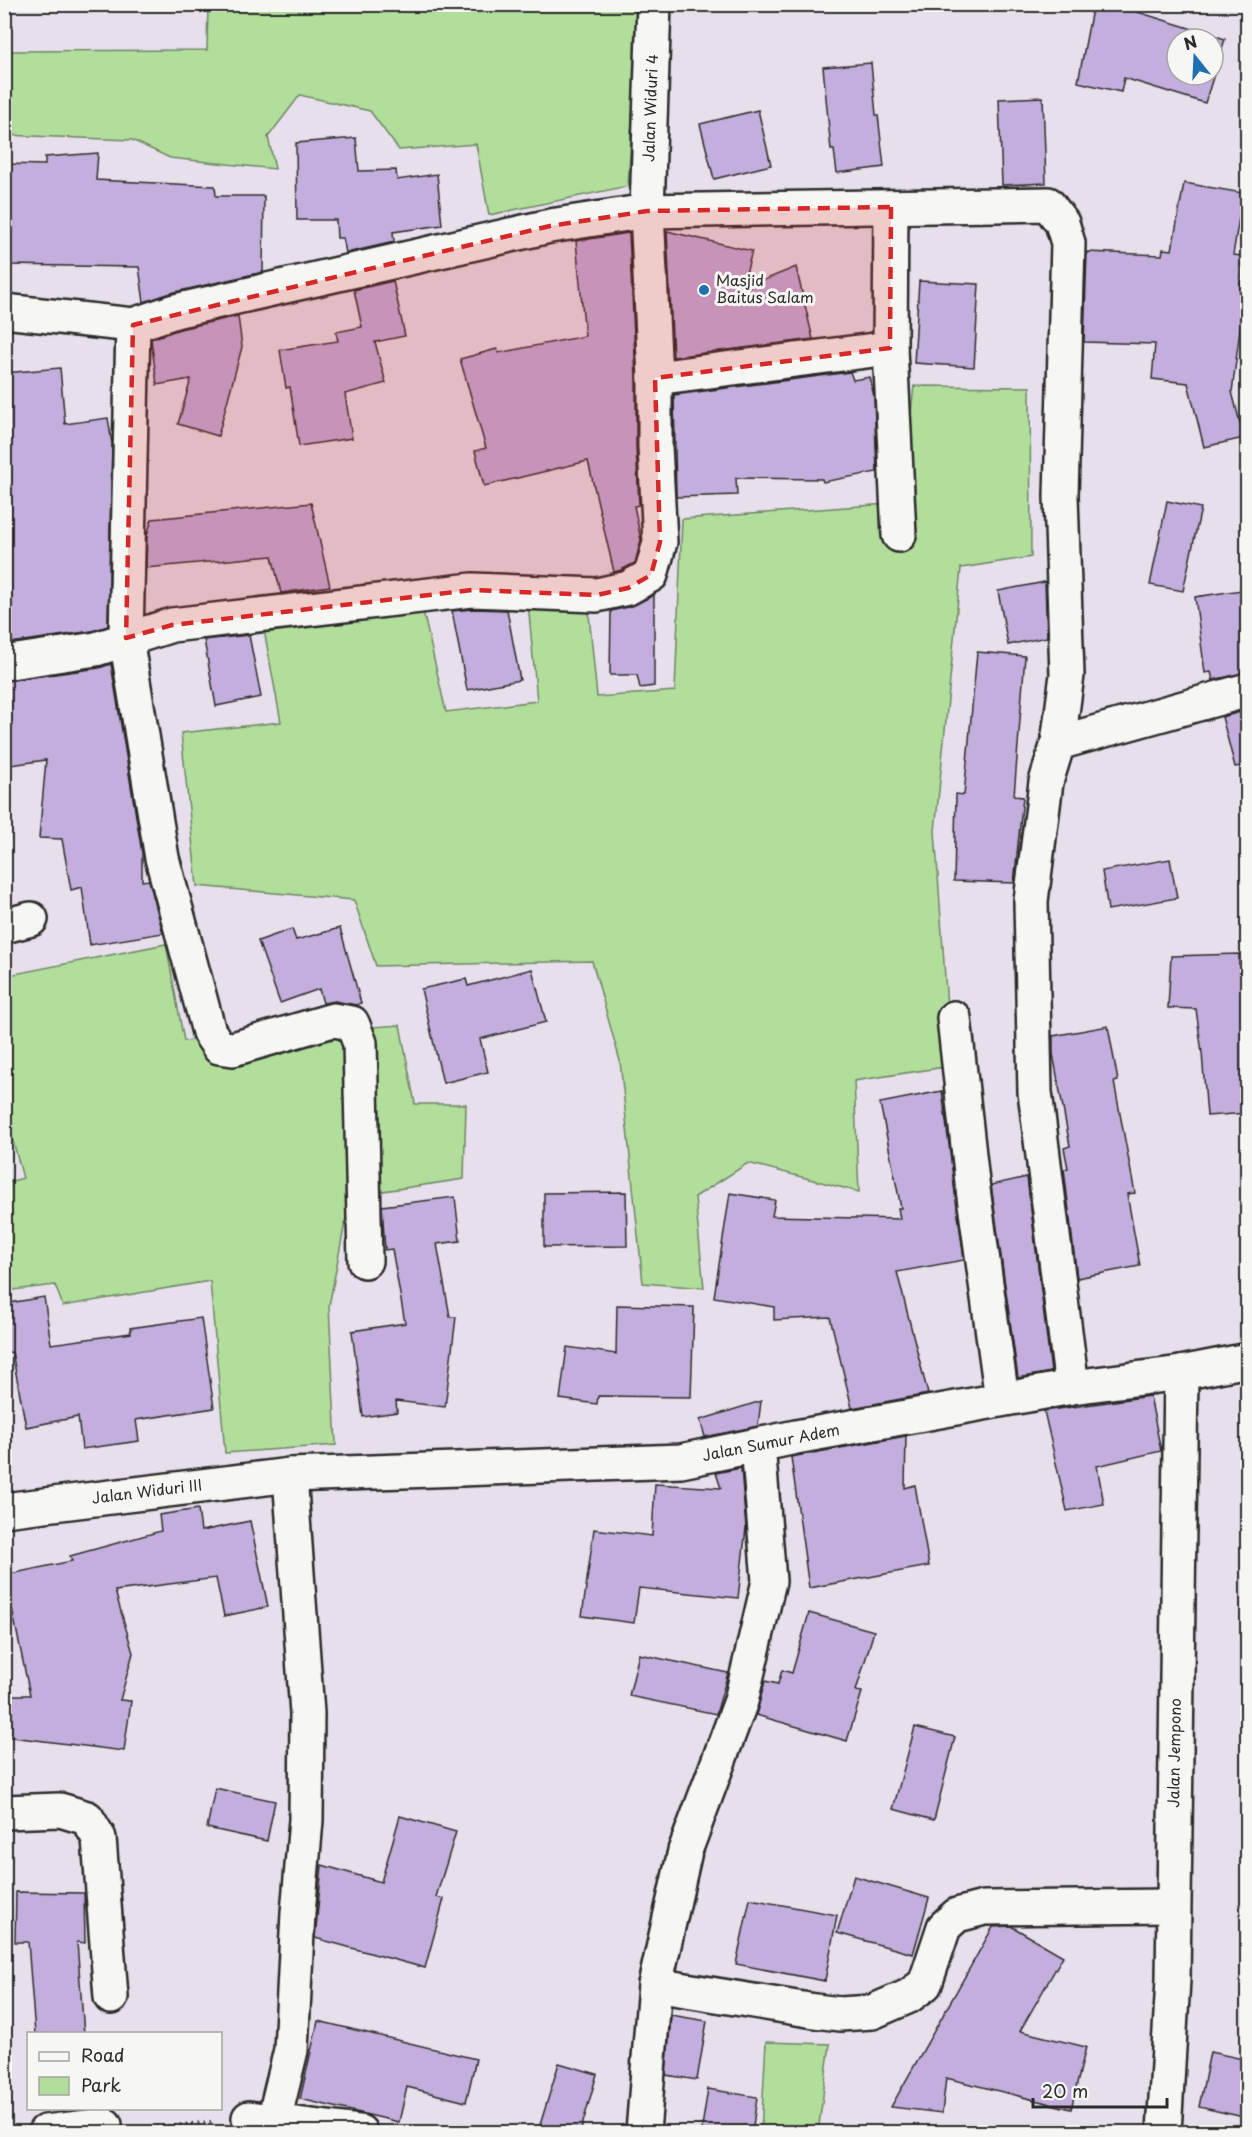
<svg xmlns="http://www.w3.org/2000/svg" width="1252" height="2137" viewBox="0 0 1252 2137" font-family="'Playpen Sans',sans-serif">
<rect width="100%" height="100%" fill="#e7e0ec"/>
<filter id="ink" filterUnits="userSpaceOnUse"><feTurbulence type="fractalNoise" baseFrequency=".0167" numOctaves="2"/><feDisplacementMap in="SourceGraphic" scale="12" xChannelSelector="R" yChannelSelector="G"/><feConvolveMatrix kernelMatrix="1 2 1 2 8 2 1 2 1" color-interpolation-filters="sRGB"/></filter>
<g filter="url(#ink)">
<g fill="#b2de9c" stroke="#6e8464" stroke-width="1.5">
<polygon points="208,5 639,5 628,186 489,215 476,144 399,150 370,111 300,95 268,137 275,169 170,158 132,140 5,135 5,51 207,50"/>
<polygon points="914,386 1030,387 1031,557 961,568 935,831 951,1066 854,1081 859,1192 748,1163 695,1197 704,1288 643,1283 620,1061 592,961 376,966 354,900 197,886 181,733 281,722 264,630 423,611 446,712 537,701 528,602 588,604 597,697 675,691 682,519 901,503"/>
<polygon points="166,944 184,1041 400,1025 415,1104 466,1104 464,1179 350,1196 329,1306 336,1445 225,1453 210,1281 63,1306 55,1285 5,1291 5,1183 23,1178 5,1112 4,976"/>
<polygon points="766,2042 830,2044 818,2132 761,2132"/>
</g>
<g fill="#c3aedd" stroke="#2b2b2b" stroke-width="1.5" fill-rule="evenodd">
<path d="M1093,4H1112L1225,39L1205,103L1124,78L1121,92L1078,82ZM1177,39H1213V75H1177Z"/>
<polygon points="871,63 876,115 878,115 884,167 837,173 834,150 831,150 823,67"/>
<polygon points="1043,97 1046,183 1002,185 999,99"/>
<polygon points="758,110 771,165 714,179 700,124"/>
<polygon points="356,138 359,171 396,170 397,180 437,174 442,225 393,232 394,242 346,253 343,238 337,238 336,220 297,220 296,143"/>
<polygon points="98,153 96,180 215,186 216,196 264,196 263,272 171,293 144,302 139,267 4,265 4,164 45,165 45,157"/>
<polygon points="1184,183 1243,193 1233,255 1243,256 1239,305 1243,306 1232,392 1244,438 1204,447 1188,383 1152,379 1155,344 1084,342 1087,252 1162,255 1163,249 1172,250"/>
<polygon points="667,231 752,251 742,289 796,267 813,339 673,357"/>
<polygon points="629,233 636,378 636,447 639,505 634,506 641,540 635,563 621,570 614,572 588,461 484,486 475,451 486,448 460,359 497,349 498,353 585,336 576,241"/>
<polygon points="393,281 405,336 375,342 386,383 345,394 352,438 299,446 290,387 286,388 280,350 338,341 336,332 362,327 354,290"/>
<polygon points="919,281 979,284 974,367 914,363"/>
<polygon points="238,316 242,347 218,436 178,424 191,379 157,385 151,339 180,329"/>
<polygon points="60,368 65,424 108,418 112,444 108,626 92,631 4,644 4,373"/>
<polygon points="850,372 853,380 870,377 874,397 877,472 823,482 822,479 736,478 737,495 676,497 674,395"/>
<polygon points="1167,501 1201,508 1183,591 1150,585"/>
<polygon points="311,503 330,586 281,593 272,556 146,568 147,535 152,519"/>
<polygon points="1045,582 1047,637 1008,645 998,591"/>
<polygon points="1248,589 1248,672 1213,680 1211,672 1205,673 1195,597"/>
<polygon points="654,595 654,686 640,688 637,675 610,675 611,611 632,606"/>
<polygon points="473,609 507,610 520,680 467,690 452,611"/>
<polygon points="249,635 261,697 216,706 204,640"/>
<polygon points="977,652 1025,656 1014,796 1023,797 1014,883 954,881 956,794 964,795"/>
<polygon points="111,664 142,853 142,881 149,880 163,933 90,945 82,887 71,890 62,839 39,838 46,760 4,766 4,681 99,668"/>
<polygon points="1248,710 1248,765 1235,767 1222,717"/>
<polygon points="1170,859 1177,898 1108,910 1102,871"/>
<polygon points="340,928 361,1003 356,1005 335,1001 323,1003 319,989 280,1003 258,941 292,929 296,940"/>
<polygon points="1239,954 1239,964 1248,962 1248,1113 1207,1116 1202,1053 1196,1009 1168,1008 1171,956"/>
<polygon points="532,969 546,1022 480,1039 488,1072 443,1083 421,989 466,979 468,986"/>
<polygon points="1108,1026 1118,1081 1114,1082 1135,1193 1127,1194 1140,1266 1077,1278 1064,1169 1068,1168 1064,1148 1070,1146 1053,1054 1053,1036"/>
<polygon points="942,1091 964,1260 897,1272 928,1394 852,1408 830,1317 774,1320 774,1307 714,1297 730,1193 775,1200 772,1216 900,1219 898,1208 901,1208 880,1103"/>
<polygon points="1027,1177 1051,1372 1018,1378 991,1185"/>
<polygon points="626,1192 627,1246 544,1247 544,1193"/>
<polygon points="455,1197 460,1241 437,1244 450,1317 456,1317 445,1407 396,1401 397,1412 363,1417 352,1331 405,1323 392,1249 385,1250 382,1206"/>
<polygon points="44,1297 51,1344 131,1333 130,1328 201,1318 214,1408 136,1420 139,1441 82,1449 78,1417 26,1427 12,1352 4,1353 4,1304"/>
<polygon points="617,1305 694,1307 691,1397 598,1396 597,1404 560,1399 567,1347 616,1354"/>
<polygon points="1150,1396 1161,1451 1097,1466 1104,1504 1067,1511 1044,1411"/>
<polygon points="761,1401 758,1426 705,1437 700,1420"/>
<polygon points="906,1436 905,1488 915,1485 929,1566 809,1588 791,1457"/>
<polygon points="741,1468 746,1528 738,1598 639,1588 634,1623 582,1616 594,1529 652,1536 655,1484 721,1488 716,1473"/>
<polygon points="198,1509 201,1531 250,1521 268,1607 224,1616 216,1578 115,1591 133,1653 120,1700 131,1701 124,1751 4,1736 4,1695 30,1695 5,1575 72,1561 70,1556 161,1531 159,1515"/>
<polygon points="809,1613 874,1631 856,1691 862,1692 847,1741 756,1715 765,1681 778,1684 782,1670 792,1673"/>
<polygon points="639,1654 728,1673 716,1714 629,1696"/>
<polygon points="915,1727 955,1737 934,1820 893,1809"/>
<polygon points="215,1788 275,1801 267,1841 207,1828"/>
<polygon points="400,1816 456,1832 436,1897 444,1899 425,1968 315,1938 322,1865 381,1882"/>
<polygon points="854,1876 929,1898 913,1954 837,1933"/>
<polygon points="16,1892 84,1893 85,1943 77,1942 84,2034 35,2034 28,1942 15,1942"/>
<polygon points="750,1899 837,1915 825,1981 736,1964"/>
<polygon points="1011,1926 1063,1956 1020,2031 1086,2047 1071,2109 946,2078 942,2113 891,2107 993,1927"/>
<polygon points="671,2015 707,2021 697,2080 666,2075"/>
<polygon points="318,2021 476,2059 466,2102 407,2087 399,2122 300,2099"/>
<polygon points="1210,2052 1248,2060 1248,2118 1199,2107"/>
<polygon points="559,2063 597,2074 580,2133 565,2133 540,2125"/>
<polygon points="708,2089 757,2097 752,2133 701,2133"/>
</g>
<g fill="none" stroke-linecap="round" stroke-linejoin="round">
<g stroke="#2b2b2b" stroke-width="38">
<g id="street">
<polyline points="891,207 890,348 899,535"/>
<polyline points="4,311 133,325"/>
<polyline points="655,378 890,348"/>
<polyline points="4,663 96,649 172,625 472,590 597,595 628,588 651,575 660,542 655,446 655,378 647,211 654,4"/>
<polyline points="1058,743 1046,782 1031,901 1035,1092 1072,1387"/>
<polyline points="4,926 31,919"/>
<polyline points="954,1018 972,1182 1002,1399"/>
<polyline points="365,1261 360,1043 352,1023 333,1020 233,1049 219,1047 209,1032 162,858 126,638 133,325 175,311 550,226 647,211 1048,204 1062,223 1068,243 1061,496 1067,675 1058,743 1248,690"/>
<polyline points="4,1510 290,1475 681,1461 796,1437 1072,1387 1181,1373 1248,1360"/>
<polyline points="4,1812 60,1810 87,1818 99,1838 111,1997"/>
<polyline points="655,1985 815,2011 840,2014 872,2012 909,1996 925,1984 944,1927 957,1915 984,1908 1173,1906"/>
<polyline points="249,2118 360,2132"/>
<polyline points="274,2120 291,2050 298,1913 306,1820 307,1713 290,1475"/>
<polyline points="45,2132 105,2125"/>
<polyline points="643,2132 655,1985 685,1851 741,1701 769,1581 758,1445"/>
<polyline points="1164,2132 1173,1980 1181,1373"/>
</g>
</g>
<polyline stroke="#2b2b2b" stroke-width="4" stroke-dasharray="1.5 4.5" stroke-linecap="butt" points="144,2129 211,2122"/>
<use href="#street" stroke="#f6f6f2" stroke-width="33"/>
</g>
</g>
<path fill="#d62828" fill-opacity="0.2" stroke="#d62828" stroke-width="4.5" stroke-dasharray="12 8" stroke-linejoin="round" d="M891,207L890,348L655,378L660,542L651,575L628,588L597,595L472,590L172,625L126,638L133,325L550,226L647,211Z"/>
<circle fill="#1f6fb2" stroke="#f6f6f2" stroke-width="2" cx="704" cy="290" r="6"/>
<g text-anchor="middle" stroke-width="6" stroke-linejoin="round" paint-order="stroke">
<g font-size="15" fill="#2b2b2b" stroke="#f6f6f2">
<text transform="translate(651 108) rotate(-88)" y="5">Jalan Widuri 4</text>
<text transform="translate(771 1443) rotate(-11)" y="5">Jalan Sumur Adem</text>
<text transform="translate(147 1492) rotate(-7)" y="5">Jalan Widuri III</text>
<text transform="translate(1175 1753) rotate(-89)" y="5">Jalan Jempono</text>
</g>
<g font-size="15" fill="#2b2b2b" stroke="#f6f6f2" text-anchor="start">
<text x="716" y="286">Masjid<tspan x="716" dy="17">Baitus Salam</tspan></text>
</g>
</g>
<rect width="1252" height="2137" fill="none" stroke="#f6f6f2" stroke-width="24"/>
<rect x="12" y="12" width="1228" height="2113" fill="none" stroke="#2b2b2b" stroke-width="2" filter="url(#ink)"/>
<rect x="27" y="2032" width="195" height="78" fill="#f6f6f2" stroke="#a5a5a2" stroke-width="1.5"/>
<rect x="39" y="2052" width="30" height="9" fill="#f6f6f2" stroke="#a5a5a2" stroke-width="1.5"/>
<text x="81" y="2062" font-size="18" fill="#2b2b2b">Road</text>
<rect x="39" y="2077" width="30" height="18" fill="#b2de9c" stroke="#a5a5a2" stroke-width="1.5"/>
<text x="81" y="2092" font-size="18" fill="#2b2b2b">Park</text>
<g transform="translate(1195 57) rotate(342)"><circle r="28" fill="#f6f6f2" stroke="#a5a5a2" stroke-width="1.5"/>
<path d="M0-4.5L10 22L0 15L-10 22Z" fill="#1f6fb2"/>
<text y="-9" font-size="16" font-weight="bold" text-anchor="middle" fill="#2b2b2b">N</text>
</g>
<path d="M1033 2098v9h134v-9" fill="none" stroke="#2b2b2b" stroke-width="3"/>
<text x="1042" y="2098" font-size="18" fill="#2b2b2b" stroke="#f6f6f2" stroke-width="4.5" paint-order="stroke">20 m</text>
</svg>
